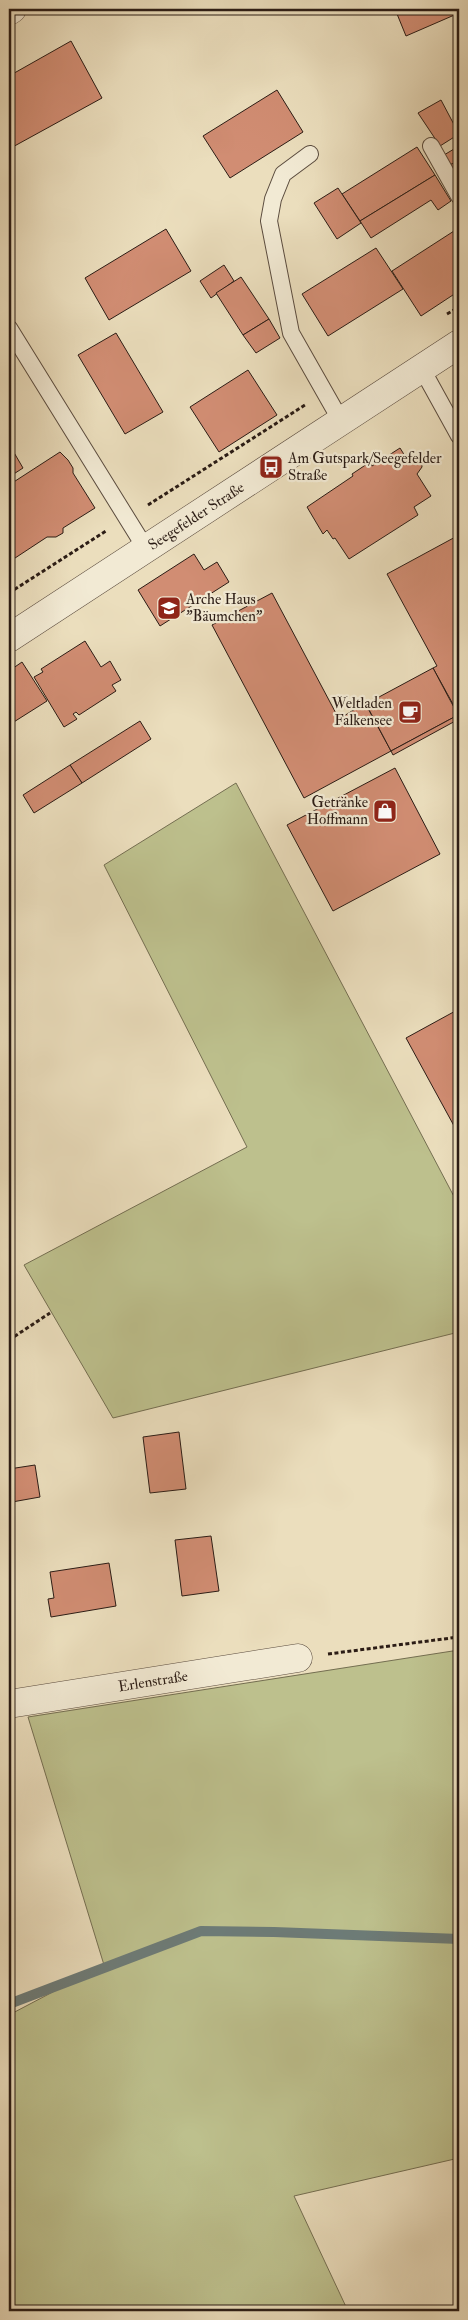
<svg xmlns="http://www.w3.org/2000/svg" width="468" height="2320" viewBox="0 0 468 2320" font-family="'IM FELL Double Pica',serif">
<rect width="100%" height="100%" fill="#ebdebd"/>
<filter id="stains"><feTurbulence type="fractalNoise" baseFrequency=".004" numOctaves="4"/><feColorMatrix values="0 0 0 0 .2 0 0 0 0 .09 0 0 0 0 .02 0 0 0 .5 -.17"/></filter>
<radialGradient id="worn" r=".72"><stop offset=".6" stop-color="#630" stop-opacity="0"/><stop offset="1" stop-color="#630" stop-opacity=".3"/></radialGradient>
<g fill="#bdc08d" stroke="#746e51">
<polygon points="236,783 459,1206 459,1332 113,1418 24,1265 247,1147 104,865"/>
<polygon points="459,1650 459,2158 294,2196 348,2311 9,2311 9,2015 104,1965 28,1717"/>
</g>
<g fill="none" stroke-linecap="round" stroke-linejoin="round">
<polyline stroke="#6d7b77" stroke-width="10" points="9,2004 201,1931 274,1932 459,1939"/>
</g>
<g fill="#d18d73" stroke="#2b1c15">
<polygon points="395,9 459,9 459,13 406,36"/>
<polygon points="71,41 102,98 9,149 9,76"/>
<polygon points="277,90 303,132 230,178 203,136"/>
<polygon points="441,100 459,134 440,146 418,113"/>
<polygon points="459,146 459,160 450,165 444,155"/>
<polygon points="417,147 435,175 360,221 342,194"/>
<polygon points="459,160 459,181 450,165"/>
<polygon points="435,175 451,201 438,210 431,200 371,238 360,221"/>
<polygon points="338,188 361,223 337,239 314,203"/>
<polygon points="166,229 191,271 109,320 85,278"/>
<polygon points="454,231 459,239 459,291 421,316 392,271"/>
<polygon points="376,248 403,289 328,336 302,294"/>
<polygon points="224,265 234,281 211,298 200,281"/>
<polygon points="241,277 269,319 243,335 216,293"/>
<polygon points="269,319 280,338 256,353 243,335"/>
<polygon points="116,333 163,412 125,434 78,355"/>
<polygon points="248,370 277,415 219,452 190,407"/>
<polygon points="9,444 23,468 9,477"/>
<polygon points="400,448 405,456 414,454 421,459 422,467 417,474 431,496 414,507 418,515 349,559 335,538 333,539 327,530 323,534 307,507 353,476 352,474 370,462 372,466"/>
<polygon points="60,452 68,460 73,468 73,473 95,508 63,528 63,533 56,537 47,537 9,562 9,485"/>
<polygon points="459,535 459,715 433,668 437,666 387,574"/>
<polygon points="194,554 204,570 217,562 229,582 160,626 138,590"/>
<polygon points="272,593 339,719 365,703 391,751 304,798 212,625"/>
<polygon points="85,641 101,667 110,661 121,680 112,685 116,691 79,715 76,712 73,714 77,719 64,727 34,677 43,672 41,669"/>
<polygon points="22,662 47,701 9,725 9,671"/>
<polygon points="433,668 458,715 391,751 366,704"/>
<polygon points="458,715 459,719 393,755 391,751"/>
<polygon points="140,721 151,739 82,783 70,765"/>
<polygon points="70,765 82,783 34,813 23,795"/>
<polygon points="395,768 440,854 333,911 287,825"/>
<polygon points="459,1009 459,1135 406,1038"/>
<polygon points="179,1432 186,1489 150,1493 143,1437"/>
<polygon points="35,1465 40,1497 12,1502 9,1469"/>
<polygon points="211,1536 219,1591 182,1596 175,1540"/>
<polygon points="109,1563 116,1606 51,1617 48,1599 54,1598 50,1572"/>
</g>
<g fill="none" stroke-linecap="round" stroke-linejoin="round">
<g stroke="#5b4c3f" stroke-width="18">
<g id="service">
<polyline points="431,146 459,196"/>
<polyline points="310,154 283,174 273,199 269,221 291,333 341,421"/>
<polyline points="9,328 146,549"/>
<polyline points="422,369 459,436"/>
</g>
</g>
<g stroke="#5b4c3f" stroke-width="29">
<g id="minor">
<polyline points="9,11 12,9"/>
<polyline points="9,1704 298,1658"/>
</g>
</g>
<g stroke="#5b4c3f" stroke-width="29">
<polyline id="tertiary" points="9,638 459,344"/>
</g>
<g stroke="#2b1c15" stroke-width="3" stroke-dasharray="4 2.5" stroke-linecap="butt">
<polyline points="447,314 459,307"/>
<polyline points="148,505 305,405"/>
<polyline points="9,593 106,531"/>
<polyline points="9,1340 50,1313"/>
<polyline points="328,1654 459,1637"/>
</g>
<use href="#service" stroke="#f2ead4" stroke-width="16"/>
<use href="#minor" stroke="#f2ead4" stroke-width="28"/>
<use href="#tertiary" stroke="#f2ead4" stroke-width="28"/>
</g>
<defs>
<g id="bus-square" transform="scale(1.25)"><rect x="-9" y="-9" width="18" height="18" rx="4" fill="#8f2418" stroke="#f2ead4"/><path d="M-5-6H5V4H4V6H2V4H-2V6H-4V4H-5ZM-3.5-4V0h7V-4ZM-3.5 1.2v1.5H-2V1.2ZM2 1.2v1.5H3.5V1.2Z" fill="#fff"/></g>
<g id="school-square" transform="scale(1.25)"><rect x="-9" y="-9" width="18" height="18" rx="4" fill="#8f2418" stroke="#f2ead4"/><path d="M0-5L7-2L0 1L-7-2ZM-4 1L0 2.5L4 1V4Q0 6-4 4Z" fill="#fff"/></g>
<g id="cafe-square" transform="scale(1.25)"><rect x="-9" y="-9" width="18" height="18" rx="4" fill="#8f2418" stroke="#f2ead4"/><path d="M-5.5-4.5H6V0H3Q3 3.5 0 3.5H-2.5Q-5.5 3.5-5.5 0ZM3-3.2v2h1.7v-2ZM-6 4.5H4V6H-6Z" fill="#fff"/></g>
<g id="shop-square" transform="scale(1.25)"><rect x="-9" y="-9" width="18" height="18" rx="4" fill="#8f2418" stroke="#f2ead4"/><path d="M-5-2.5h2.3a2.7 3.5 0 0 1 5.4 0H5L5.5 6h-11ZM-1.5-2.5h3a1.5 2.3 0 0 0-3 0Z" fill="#fff"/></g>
</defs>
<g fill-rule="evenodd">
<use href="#bus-square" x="271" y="467"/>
<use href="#school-square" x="169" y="608"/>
<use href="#cafe-square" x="410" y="712"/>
<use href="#shop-square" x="385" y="811"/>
</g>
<g text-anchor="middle" stroke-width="4.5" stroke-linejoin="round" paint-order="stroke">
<g font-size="15" fill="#2b1c15" stroke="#f2ead4" text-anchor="start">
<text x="288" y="463">Am Gutspark/Seegefelder<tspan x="288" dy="17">Straße</tspan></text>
<text x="186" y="604">Arche Haus<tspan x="186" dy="17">"Bäumchen"</tspan></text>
<text x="392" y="708" text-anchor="end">Weltladen<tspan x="392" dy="17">Falkensee</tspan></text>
<text x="368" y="807" text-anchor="end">Getränke<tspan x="368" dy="17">Hoffmann</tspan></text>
</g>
<g font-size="15" fill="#2b1c15" stroke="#f2ead4">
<text transform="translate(196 516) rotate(-33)" y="5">Seegefelder Straße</text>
<text transform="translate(153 1681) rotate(-9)" y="5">Erlenstraße</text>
</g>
</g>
<rect width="468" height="2320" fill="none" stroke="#ebdebd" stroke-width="30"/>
<rect x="10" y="10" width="448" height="2300" fill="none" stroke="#2b1c15" stroke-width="2.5"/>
<rect x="15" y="15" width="438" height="2290" fill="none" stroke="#2b1c15"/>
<rect width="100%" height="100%" filter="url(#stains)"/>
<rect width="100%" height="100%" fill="url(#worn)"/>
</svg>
